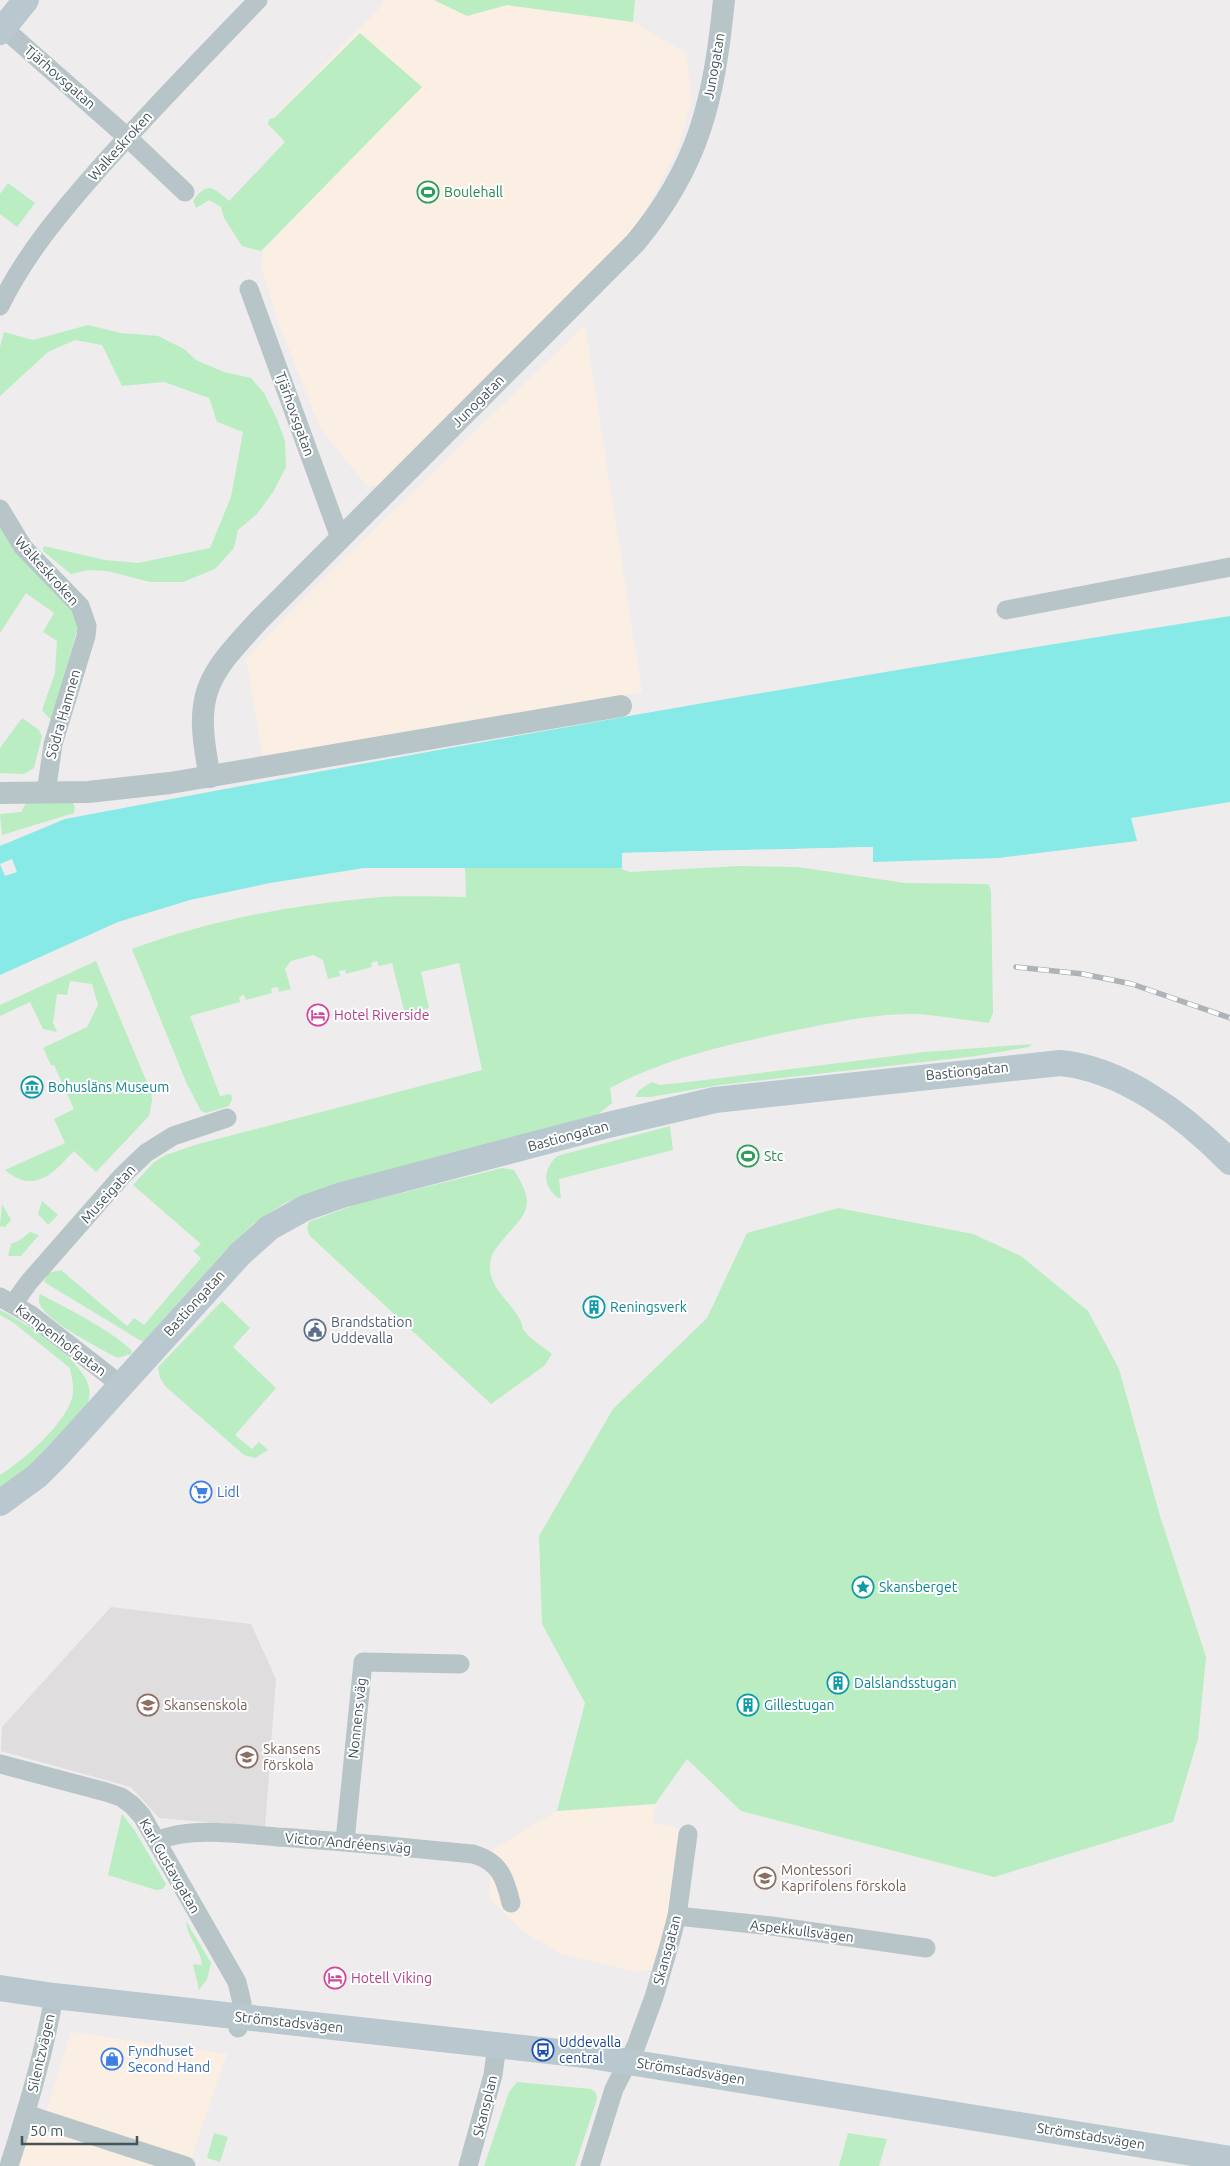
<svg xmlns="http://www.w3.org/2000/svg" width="1230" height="2166" viewBox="0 0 1230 2166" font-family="Ubuntu,sans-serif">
<rect width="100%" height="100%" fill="#efeced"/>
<g fill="#fbefe4">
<polygon points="383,0 434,0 467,16 507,5 633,22 686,53 692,100 677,150 644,214 627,237 386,483 368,487 320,428 277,319 262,269 263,251 334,177 273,118 381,6"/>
<polygon points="585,325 642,692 263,761 246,659 308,594"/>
<polygon points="655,1804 653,1823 683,1829 659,1968 638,1972 559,1953 522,1930 489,1898 492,1850 557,1811"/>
<polygon points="71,2032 227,2054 190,2162 45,2116"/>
<polygon points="28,2117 178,2166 13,2166"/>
</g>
<polygon fill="#e0ddde" points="111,1607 251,1624 276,1679 265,1827 159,1818 131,1787 1,1751 2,1727"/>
<g fill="#baedc2">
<polygon points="434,0 635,0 633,22 507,5 467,16"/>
<path d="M360,33L422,87L261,251L242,246L224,218L221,207L209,200L196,208L193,201C208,180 213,188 229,201L285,142L268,124L269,119L274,118Z"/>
<polygon points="8,183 35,203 17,227 0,214 0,194"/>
<polygon points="88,325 121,333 158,336 184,349 196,360 224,372 251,378 264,393 276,417 285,441 286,467 273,492 257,514 238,530 234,548 215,569 183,582 150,582 107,571 88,570 71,574 43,551 44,546 105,560 138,563 210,548 231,497 243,432 217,422 209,398 164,382 122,386 102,345 75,340 48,352 0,396 0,347 4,332 33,340"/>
<polygon points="0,522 77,615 77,630 52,721 42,710 55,673 57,641 43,632 54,613 26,593 0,633"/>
<polygon points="22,718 39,730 42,736 34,768 24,774 0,773 0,748"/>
<polygon points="72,801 75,807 74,813 2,835 0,814 21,812 26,803"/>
<path d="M740,866L798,867L905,883L988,884L991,890L993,1013L989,1023C964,1020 938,1015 914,1014C874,1014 836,1022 797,1030C734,1043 667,1057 610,1088L612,1103L596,1116L313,1192L285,1203L254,1223L223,1253L143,1342L44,1282L48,1273L61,1270L127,1326L134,1318L144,1325L201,1258L193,1251L201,1244L133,1185L154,1162L166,1155L198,1144L482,1070L459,963L421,972L429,1008L405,1014L392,963L379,966L377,961L371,963L372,967L346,974L345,970L339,971L340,976L328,979L323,960L313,955L291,961L285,969L291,989L279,992L278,987L271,988L272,993L246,1000L244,995L239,997L240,1002L190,1016L220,1096L231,1094L232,1099L229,1106L206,1113L201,1111L186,1082L132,949C208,921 290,905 371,898C402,895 435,897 466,897L465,868L617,867L630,872Z"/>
<path d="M96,961L151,1092L152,1100L149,1116L96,1172L74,1151C53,1173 35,1195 5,1170L65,1143L54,1119L74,1109L54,1065H51L43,1048L87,1027L98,1005L92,984L70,981L67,995L57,994L53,1023L57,1032L43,1029L30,1002L0,1016V1005Z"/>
<polygon points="1032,1044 1029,1047 976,1056 720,1085 650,1097 635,1097 639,1090 652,1082 659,1085 689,1082 925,1052"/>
<path d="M670,1126L673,1150L559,1179L561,1198H558C542,1185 543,1170 557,1156Z"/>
<path d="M502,1168L514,1170C539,1210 524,1213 501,1242C498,1246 494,1250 492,1255C483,1284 507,1297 519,1318C522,1322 522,1328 525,1332C532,1340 543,1347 552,1354L544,1366L491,1404L310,1236L307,1229L309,1222L314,1220L354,1205Z"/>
<polygon points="42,1201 58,1215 48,1225 38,1214"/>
<polygon points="2,1204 11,1220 5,1227 0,1226"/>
<polygon points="838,1208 973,1234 1021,1256 1088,1311 1119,1369 1160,1516 1206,1657 1198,1739 1173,1822 994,1877 741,1811 687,1759 655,1804 557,1811 585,1703 542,1624 539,1536 613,1409 707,1318 747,1233"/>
<polygon points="30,1232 39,1235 21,1256 8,1256 11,1244 20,1240"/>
<path d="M40,1294C63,1306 116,1333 132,1351L131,1354L118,1358C103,1351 50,1322 42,1308C39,1304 38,1299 40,1294Z"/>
<polygon points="222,1301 250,1328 233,1347 276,1388 235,1435 252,1449 259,1442 268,1450 255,1458 244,1455 166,1387 160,1378 158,1367"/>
<path d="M0,1310C27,1324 77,1355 88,1384C90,1390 90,1396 88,1403L53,1447L0,1491V1475C23,1461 71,1420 73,1392C74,1384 71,1375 70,1368L14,1323L0,1315Z"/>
<polygon points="122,1814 135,1831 166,1884 163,1889 156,1890 108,1875"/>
<path d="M186,1921L211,1963L207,1979L199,1990L193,1964L202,1965C201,1949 187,1938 186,1921Z"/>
<polygon points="517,2082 591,2089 596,2093 597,2099 575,2166 484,2166 509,2092"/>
<polygon points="214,2133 228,2137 220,2162 207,2158"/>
<polygon points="848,2133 887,2139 879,2166 839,2166"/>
</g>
<path fill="#87eae7" d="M1230,616V802L1131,818L1137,841L998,858L873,862L872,847L622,853V868H364L270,883L190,900L118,922L0,975V846L65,819C452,746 840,677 1230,616Z"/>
<g fill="#efeced">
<polygon points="873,847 873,857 870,857 870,850 624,856 624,862 622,862 622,853"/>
<polygon points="12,859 17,872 5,876 0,864"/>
</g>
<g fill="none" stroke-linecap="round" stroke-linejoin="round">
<g stroke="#b7c5c9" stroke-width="19">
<polyline points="0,25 127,137 185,192"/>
<polyline points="249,289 340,538"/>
<path d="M0,306C24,256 61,212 97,171C149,112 204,56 258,0"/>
<polyline points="0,509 23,547 80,606 87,626 86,636 53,744 46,793"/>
<polyline points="1006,610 1230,567"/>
<polyline points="0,1297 31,1315 121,1385"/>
<polyline points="13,1304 29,1282 122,1176 146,1153 173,1136 227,1118"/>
<polyline points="0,1764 106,1792 121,1797 132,1805 142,1816 237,1982 242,2003 238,2028"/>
<path d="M157,1841C189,1826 243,1834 278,1837C343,1841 408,1848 473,1854C500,1862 505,1878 511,1903"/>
<polyline points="345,1841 363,1662 460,1664"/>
<polyline points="677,1916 772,1926 926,1948"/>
<polyline points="26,2114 186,2166"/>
<path d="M9,2166C27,2110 44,2054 54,1996"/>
<polyline points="468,2166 493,2075 497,2045"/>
<polyline points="590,2166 614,2089 636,2046 654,1997 669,1946 677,1916 688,1834"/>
</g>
<g stroke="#b7c5c9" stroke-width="22">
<path d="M210,777C193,693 205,678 261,618L635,243C700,165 714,99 724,0"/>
<polyline points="0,793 88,792 170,783 621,706"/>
</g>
<g stroke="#b8c8ce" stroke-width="26">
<polyline points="0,32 26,0"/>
<path d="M0,1503L37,1476L57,1456L240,1254L269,1228L305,1208L342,1195L608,1125L715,1100L1060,1063C1124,1069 1186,1117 1230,1162"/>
<polyline points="0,1988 54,1996 585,2055 1230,2159"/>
</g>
<g stroke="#aeb3b7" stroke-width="5.5">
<polyline id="rail" points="1016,967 1083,974 1132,984 1230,1018"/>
</g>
<use href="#rail" stroke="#fff" stroke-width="4" stroke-dasharray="11" stroke-linecap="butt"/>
</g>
<defs>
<g id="stadium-ring" transform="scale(1.125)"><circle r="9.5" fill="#fff" stroke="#2e9e5b" stroke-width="1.5"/><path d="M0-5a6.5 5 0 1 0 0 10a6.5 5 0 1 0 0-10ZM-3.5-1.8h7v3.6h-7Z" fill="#2e9e5b"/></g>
<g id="hotel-ring" transform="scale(1.125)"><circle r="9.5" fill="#fff" stroke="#d1479c" stroke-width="1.5"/><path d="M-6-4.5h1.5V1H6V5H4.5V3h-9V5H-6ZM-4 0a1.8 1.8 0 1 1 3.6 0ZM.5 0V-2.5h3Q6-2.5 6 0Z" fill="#d1479c"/></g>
<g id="museum-ring" transform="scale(1.125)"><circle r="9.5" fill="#fff" stroke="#0f9aa8" stroke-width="1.5"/><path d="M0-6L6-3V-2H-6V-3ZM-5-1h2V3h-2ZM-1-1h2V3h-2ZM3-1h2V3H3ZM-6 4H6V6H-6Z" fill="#0f9aa8"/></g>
<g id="building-ring" transform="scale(1.125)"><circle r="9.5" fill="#fff" stroke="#0f9aa8" stroke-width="1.5"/><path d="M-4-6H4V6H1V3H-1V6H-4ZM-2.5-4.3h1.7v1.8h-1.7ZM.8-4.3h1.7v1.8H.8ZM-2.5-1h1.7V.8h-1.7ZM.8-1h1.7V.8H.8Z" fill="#0f9aa8"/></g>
<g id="civic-ring" transform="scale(1.125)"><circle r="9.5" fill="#fff" stroke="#5c6f8a" stroke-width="1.5"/><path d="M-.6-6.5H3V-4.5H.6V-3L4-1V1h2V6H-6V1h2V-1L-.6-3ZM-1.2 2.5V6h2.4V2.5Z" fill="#5c6f8a"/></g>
<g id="supermarket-ring" transform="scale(1.125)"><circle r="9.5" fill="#fff" stroke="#3f7fe0" stroke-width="1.5"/><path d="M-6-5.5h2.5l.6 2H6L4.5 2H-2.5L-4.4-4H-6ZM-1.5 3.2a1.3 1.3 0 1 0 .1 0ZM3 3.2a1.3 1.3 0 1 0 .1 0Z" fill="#3f7fe0"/></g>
<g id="sight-ring" transform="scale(1.125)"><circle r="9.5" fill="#fff" stroke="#0f9aa8" stroke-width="1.5"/><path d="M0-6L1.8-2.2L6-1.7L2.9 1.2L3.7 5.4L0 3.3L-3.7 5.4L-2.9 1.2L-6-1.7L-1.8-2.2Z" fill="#0f9aa8"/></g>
<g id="school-ring" transform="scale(1.125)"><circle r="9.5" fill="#fff" stroke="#8d6e63" stroke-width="1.5"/><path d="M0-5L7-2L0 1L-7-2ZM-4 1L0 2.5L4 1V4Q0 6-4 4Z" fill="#8d6e63"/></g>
<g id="bus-ring" transform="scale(1.125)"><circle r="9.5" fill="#fff" stroke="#1a4fb4" stroke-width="1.5"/><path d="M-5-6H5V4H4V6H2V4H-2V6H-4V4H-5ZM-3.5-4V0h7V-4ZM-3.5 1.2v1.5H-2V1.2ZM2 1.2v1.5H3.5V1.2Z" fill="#1a4fb4"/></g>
<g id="shop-ring" transform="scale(1.125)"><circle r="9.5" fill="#fff" stroke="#3f7fe0" stroke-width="1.5"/><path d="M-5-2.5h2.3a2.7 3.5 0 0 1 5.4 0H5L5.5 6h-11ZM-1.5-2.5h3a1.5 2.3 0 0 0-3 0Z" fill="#3f7fe0"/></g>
</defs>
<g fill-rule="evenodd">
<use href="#stadium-ring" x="428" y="192"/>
<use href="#hotel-ring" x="318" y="1015"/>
<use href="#museum-ring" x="32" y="1087"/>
<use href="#stadium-ring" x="748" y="1156"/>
<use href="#building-ring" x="594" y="1307"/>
<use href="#civic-ring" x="315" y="1330"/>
<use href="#supermarket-ring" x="201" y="1492"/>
<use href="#sight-ring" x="863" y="1587"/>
<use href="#building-ring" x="838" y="1683"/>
<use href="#school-ring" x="148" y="1705"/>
<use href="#building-ring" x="748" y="1705"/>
<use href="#school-ring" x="247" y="1757"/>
<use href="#school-ring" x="765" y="1878"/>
<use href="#hotel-ring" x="335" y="1978"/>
<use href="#bus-ring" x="543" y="2050"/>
<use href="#shop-ring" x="112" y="2059"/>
</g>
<g text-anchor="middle" stroke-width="4" stroke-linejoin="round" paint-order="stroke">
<g font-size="14" fill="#455459" stroke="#fff">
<text transform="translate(714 66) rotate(-80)" y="5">Junogatan</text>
<text transform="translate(60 77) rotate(41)" y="5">Tjärhovsgatan</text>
<text transform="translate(120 146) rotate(-48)" y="5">Walkeskroken</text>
<text transform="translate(478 401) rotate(-45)" y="5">Junogatan</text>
<text transform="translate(295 414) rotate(70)" y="5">Tjärhovsgatan</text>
<text transform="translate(47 571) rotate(48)" y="5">Walkeskroken</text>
<text transform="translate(63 714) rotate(-74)" y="5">Södra Hamnen</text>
<text transform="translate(967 1071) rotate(-6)" y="5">Bastiongatan</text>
<text transform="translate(568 1136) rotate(-15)" y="5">Bastiongatan</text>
<text transform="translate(108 1194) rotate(-48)" y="5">Museigatan</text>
<text transform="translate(194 1303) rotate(-48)" y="5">Bastiongatan</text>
<text transform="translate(61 1340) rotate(37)" y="5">Kampenhofgatan</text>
<text transform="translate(357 1718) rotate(-84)" y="5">Nonnens väg</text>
<text transform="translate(348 1843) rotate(5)" y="5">Victor Andréens väg</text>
<text transform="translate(170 1866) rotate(60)" y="5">Karl Gustavgatan</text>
<text transform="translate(802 1931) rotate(7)" y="5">Aspekkullsvägen</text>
<text transform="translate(667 1950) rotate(-75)" y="5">Skansgatan</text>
<text transform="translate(289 2022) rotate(6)" y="5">Strömstadsvägen</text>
<text transform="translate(41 2053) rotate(-77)" y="5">Silentzvägen</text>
<text transform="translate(691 2071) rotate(9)" y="5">Strömstadsvägen</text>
<text transform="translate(485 2106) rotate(-76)" y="5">Skansplan</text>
<text transform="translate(1091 2136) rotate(9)" y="5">Strömstadsvägen</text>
</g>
<g font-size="14" fill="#27864d" stroke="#fff" text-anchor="start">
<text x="444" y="197">Boulehall</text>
<text x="764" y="1161">Stc</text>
</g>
<g font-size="14" fill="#b23c85" stroke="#fff" text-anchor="start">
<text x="334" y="1020">Hotel Riverside</text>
<text x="351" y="1983">Hotell Viking</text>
</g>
<g font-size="14" fill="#0d838f" stroke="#fff" text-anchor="start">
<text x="48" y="1092">Bohusläns Museum</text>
<text x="610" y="1312">Reningsverk</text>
<text x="879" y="1592">Skansberget</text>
<text x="854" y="1688">Dalslandsstugan</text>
<text x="764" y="1710">Gillestugan</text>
</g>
<g font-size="14" fill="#4e5e75" stroke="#fff" text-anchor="start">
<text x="331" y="1327">Brandstation<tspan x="331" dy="16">Uddevalla</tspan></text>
</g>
<g font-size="14" fill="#366cbe" stroke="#fff" text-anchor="start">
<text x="217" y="1497">Lidl</text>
<text x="128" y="2056">Fyndhuset<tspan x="128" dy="16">Second Hand</tspan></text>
</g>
<g font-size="14" fill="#785e54" stroke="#fff" text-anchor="start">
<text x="164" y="1710">Skansenskola</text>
<text x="263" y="1754">Skansens<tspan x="263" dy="16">förskola</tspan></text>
<text x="781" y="1875">Montessori<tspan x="781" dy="16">Kaprifolens förskola</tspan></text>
</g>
<g font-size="14" fill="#164399" stroke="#fff" text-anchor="start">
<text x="559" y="2047">Uddevalla<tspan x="559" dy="16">central</tspan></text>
</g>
</g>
<path d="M22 2136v8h115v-8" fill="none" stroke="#455459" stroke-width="2.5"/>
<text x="30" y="2136" font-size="15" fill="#455459" stroke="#ffffff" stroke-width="4" paint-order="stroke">50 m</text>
</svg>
